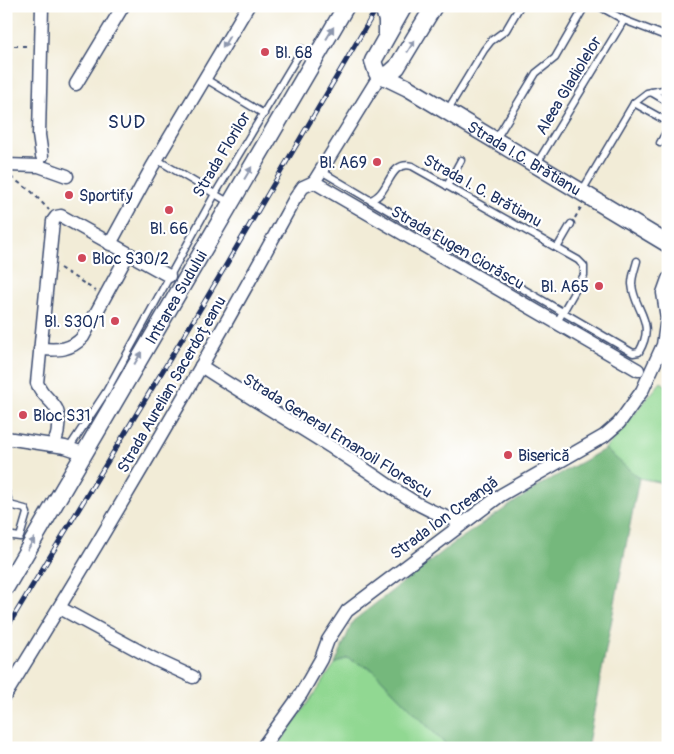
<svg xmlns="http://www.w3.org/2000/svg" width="674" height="754" viewBox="0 0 674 754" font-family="Pangolin,sans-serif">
<rect width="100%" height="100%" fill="#fff"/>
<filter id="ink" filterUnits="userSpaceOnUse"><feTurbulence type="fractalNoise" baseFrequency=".02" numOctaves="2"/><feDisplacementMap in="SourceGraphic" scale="10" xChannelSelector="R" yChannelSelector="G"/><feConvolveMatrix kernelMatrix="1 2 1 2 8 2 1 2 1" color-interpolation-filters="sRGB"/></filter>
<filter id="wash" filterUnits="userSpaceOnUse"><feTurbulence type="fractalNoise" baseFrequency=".0096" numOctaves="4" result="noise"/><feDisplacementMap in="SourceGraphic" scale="20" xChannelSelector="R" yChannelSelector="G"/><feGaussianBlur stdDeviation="1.12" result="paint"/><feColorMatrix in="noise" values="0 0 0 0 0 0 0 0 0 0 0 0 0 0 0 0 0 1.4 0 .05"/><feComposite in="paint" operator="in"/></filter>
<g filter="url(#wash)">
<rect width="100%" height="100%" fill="#f2ecd7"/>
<g fill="#91d892" stroke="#568478">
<polygon points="661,382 668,387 668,484 639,478 605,449"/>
<polygon points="347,658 373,670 449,748 276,748 335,664"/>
</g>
<polygon fill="#74b87c" stroke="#48746d" points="605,449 639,478 587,748 449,748 373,670 347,658 335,664 353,621 454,543 540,485"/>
</g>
<g filter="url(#ink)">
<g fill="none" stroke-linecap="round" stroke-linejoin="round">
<g stroke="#3b4b70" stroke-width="9">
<g id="lane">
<polyline points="624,20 668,37"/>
<polyline points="204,78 264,114"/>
<polyline points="651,92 668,102"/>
<polyline points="634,103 668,122"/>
<polyline points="447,111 484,50 491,41 506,30 520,6"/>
<polyline points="496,139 536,73 555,58 585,6"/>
<polyline points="660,143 668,129"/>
<polyline points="156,159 230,203"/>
<polyline points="536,165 624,20 599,6"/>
<path d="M321,171L370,200C390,195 388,160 412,166L578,260L584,266V275L560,317"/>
<polyline points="447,186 461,160"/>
<polyline points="582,191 634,103 647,93 668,89"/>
<path d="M370,200L633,353L639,352C657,321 634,311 632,284C632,276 635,269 637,261"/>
<polyline points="557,248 571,224"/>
<polyline points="69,448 106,392 215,194 302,49"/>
<polyline points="6,492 10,505 6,519"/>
<polyline points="6,535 20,537 27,513 25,509 10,505"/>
</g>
</g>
<g stroke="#3b4b70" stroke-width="15">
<g id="street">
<polyline points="76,84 123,6"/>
<polyline points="42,156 39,135 42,6"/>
<polyline points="6,165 39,166 67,176"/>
<polyline points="314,182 638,370"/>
<polyline points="314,182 380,75"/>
<polyline points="110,244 152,167 248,6"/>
<path d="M40,349C58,350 70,351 83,337L128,254"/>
<path d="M201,366C254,401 310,432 363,468C397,490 422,512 463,522"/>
<polyline points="6,438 65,447 83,453"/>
<path d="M51,445C56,441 58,434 58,427C62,401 45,403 37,383L53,221L56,217L61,216L169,276"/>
<polyline points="60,608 154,659 193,677"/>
<path d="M6,694C106,532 203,367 294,200L303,187L314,182"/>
<polyline points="262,748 301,694 321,659 328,640 347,611 501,495 604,436 619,423 642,391 663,345 667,318 663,293 668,279"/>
</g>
</g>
<g stroke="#3b4b70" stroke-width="19">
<g id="secondary">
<polyline points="383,6 387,21 387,35"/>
<path id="s1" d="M404,6L373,61L377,73L408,88L668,244"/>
<polyline points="380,75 389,74 397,67 434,6"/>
<path id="s2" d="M6,587L346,6"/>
</g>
</g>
<g stroke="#3b4b70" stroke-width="2" stroke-dasharray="4 4" stroke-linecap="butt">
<polyline points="6,46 29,46"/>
<polyline points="11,177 32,192 49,210"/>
<polyline points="575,218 581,207"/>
<polyline points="60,268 96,291"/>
</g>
<use href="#lane" stroke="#fff" stroke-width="6"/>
<use href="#street" stroke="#fff" stroke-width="12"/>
<use href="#secondary" stroke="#fff" stroke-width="16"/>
<g stroke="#1b2f5e" stroke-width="5">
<polyline id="rail" points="6,629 202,306 378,6"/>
</g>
<use href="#rail" stroke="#fff" stroke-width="3" stroke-dasharray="9" stroke-linecap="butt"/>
</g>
<defs><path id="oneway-solid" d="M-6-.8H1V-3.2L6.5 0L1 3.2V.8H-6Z" transform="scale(1.25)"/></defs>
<g fill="#8d97ae">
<use href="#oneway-solid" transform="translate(330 33) rotate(-59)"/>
<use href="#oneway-solid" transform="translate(226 42) rotate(121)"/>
<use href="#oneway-solid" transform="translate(411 46) rotate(-59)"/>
<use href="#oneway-solid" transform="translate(248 173) rotate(-59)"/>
<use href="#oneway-solid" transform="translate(138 358) rotate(-60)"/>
<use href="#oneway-solid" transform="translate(31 544) rotate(-60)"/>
</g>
</g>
<g fill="#d1495b" stroke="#fff" stroke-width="2">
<circle cx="265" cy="52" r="5"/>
<circle cx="377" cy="162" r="5"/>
<circle cx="69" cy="195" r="5"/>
<circle cx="169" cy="210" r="5"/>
<circle cx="82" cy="258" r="5"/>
<circle cx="599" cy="286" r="5"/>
<circle cx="115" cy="321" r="5"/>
<circle cx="23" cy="415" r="5"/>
<circle cx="508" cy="455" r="5"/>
</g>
<g text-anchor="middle" stroke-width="4.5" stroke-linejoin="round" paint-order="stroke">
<g font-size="16" fill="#1b2f5e" stroke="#fff" text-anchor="start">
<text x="275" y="58">Bl. 68</text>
<text x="367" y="168" text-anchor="end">Bl. A69</text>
<text x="79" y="201">Sportify</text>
<text x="169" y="234" text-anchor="middle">Bl. 66</text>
<text x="92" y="264">Bloc S30/2</text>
<text x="589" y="292" text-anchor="end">Bl. A65</text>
<text x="105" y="327" text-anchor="end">Bl. S30/1</text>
<text x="33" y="421">Bloc S31</text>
<text x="518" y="461">Biserică</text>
</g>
<g font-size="16" fill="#1b2f5e" stroke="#fff">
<text transform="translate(568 85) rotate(-59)" y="6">Aleea Gladiolelor</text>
<text transform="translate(221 154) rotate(-59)" y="6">Strada Florilor</text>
<text dy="6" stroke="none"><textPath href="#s1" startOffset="246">Strada I.C. Brătianu</textPath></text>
<text transform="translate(483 190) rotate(29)" y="6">Strada I. C. Brătianu</text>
<text transform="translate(458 247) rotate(30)" y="6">Strada Eugen Ciorăscu</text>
<text dy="6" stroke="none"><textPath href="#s2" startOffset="336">Intrarea Sudului</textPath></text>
<text transform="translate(171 384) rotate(-60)" y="6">Strada Aurelian Sacerdoțeanu</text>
<text transform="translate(338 435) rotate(32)" y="6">Strada General Emanoil Florescu</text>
<text transform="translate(444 517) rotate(-36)" y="6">Strada Ion Creangă</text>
</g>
<g font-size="19" letter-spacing="1" fill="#1b2f5e" stroke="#fff">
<text x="127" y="128">SUD</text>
</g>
</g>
<rect width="674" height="754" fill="none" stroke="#fff" stroke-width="25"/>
</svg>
